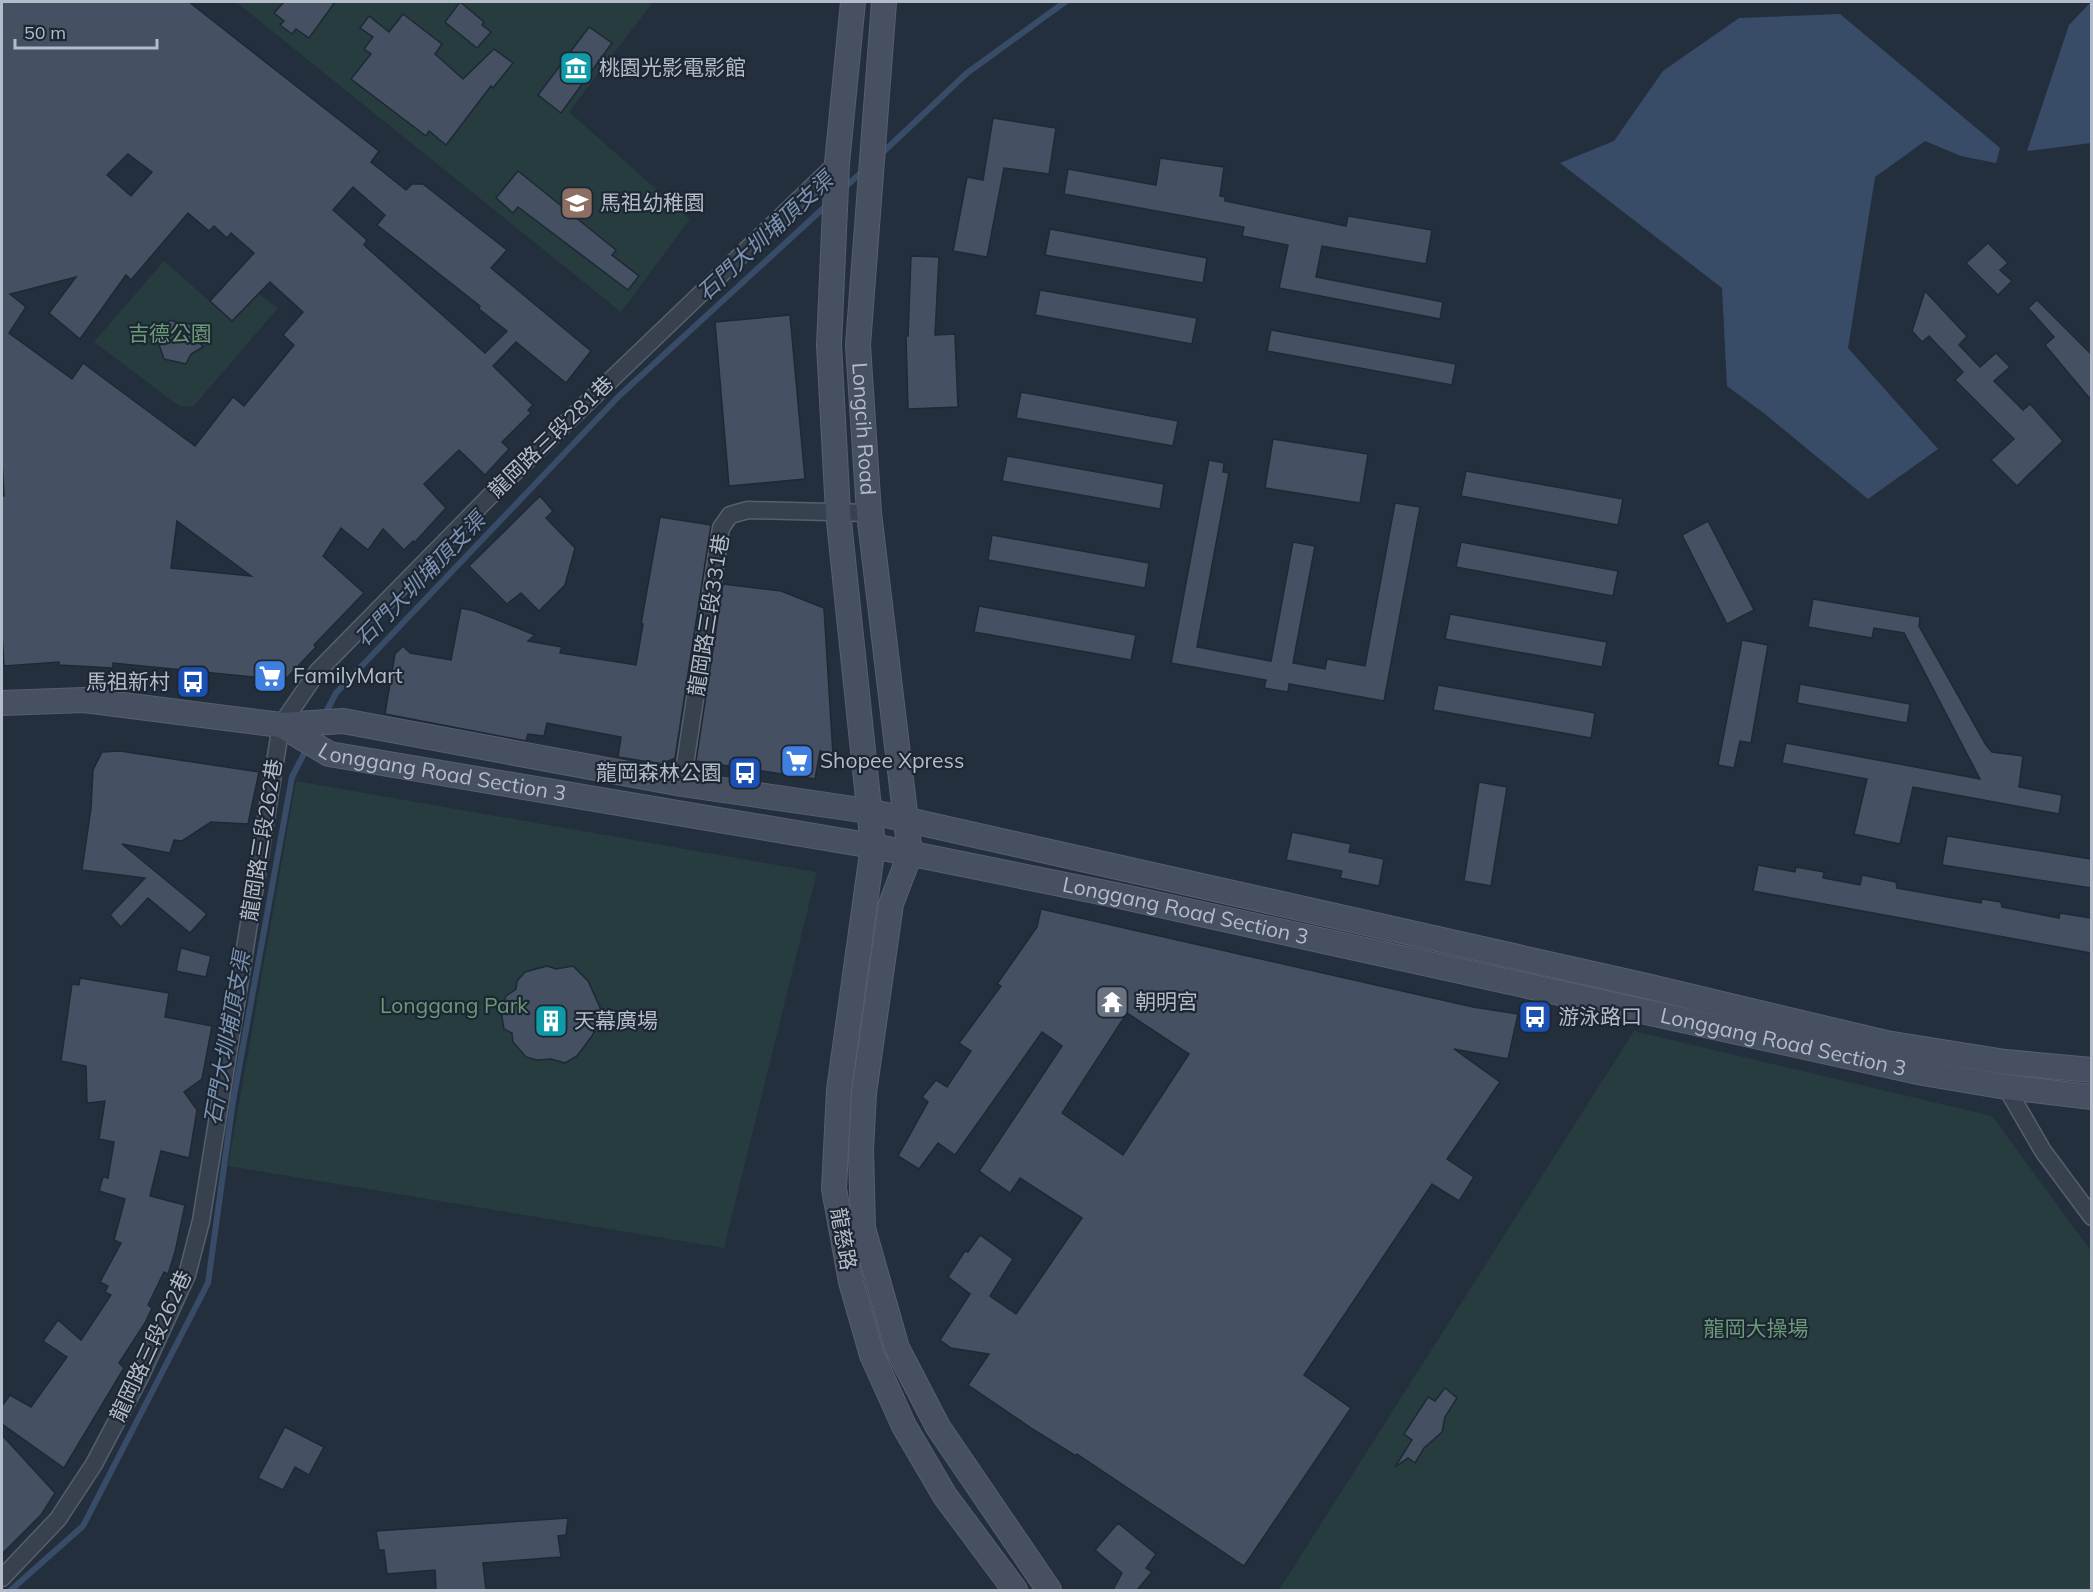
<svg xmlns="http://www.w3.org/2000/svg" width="2093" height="1592" viewBox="0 0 2093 1592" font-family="Mulish,'Noto Sans TC',sans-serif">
<rect width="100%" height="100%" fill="#242f3e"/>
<g fill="#263c3f">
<polygon points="236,2 653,2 569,112 690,219 621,312"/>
<polygon points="164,261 232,321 259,294 278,308 193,407 179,406 94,342"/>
<polygon points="296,781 817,872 724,1248 228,1166"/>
<polygon points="1634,1031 1992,1116 2091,1251 2091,1590 1279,1590"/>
</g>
<g fill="#394c67">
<polygon points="2091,2 2091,143 2027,151 2069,25"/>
<polygon points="1840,14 2000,148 1996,163 1961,156 1925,141 1875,177 1848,348 1938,449 1868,499 1765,414 1727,386 1722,288 1560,163 1614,141 1663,71 1739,18"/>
</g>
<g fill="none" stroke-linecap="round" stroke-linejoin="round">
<g stroke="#394c67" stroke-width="6">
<polyline points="880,155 967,73 1065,2"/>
<polyline points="843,189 864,170"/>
<polyline points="324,716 336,693 619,396 829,203"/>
<polyline points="11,1590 83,1526 208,1283 233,1101 292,777 308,746"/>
</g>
</g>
<g fill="#455162" stroke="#1f2835" stroke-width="1.5" fill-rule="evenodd">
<path d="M2,2H189L379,151L371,162L406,190L412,184H423L507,250L491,268L591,351L566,383L516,342L493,366L533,405L528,410L531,413L502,442L509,449L485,475L459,450L424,484L446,508L414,543L413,541L404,550L383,529L368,550L341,528L323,556L364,593L314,645L316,647L285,680L113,663V668L59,665V662L4,666L2,633V496H4L2,461ZM128,154L152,172L131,196L107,175ZM353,187L385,215L377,225L480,306L479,309L507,331L485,353L364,245L367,240L333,210ZM188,213L209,231L214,226L227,238L231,233L254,253L210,301L232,321L270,282L303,312L283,335L294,345L244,406L233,397L195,446L83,363L72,379L9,333L26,307L10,294L76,277L49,313L80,339L126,275L131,280ZM177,521L251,576L171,568Z"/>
<polygon points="284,2 335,2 309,38 296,29 292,34 280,25 284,21 274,13"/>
<polygon points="460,2 484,22 482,25 491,32 477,48 445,22"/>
<polygon points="403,14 442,44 435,54 463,79 494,49 513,63 493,88 491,86 446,145 429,131 426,136 351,79 371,54 364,49 373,37 360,28 369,16 389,32"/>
<polygon points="589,27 612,43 561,113 538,95"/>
<polygon points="993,118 1056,128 1049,174 1004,168 987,257 953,251 967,177 983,180"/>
<polygon points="1160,158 1224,167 1220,196 1225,197 1225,201 1346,226 1348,216 1432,230 1426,264 1322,246 1316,277 1443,302 1440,319 1279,288 1288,245 1242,236 1244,227 1064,194 1068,169 1156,185"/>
<polygon points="518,171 616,250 612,255 639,276 628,290 518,207 513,213 496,198"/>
<polygon points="1050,229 1207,258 1203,283 1045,255"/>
<polygon points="1988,243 2008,263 2000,270 2012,281 1998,295 1966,263"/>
<polygon points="911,256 939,257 935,335 955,334 958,407 908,409 906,336 908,336"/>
<polygon points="1040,290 1197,318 1192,344 1035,315"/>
<polygon points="1925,291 1967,336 1959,345 1980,367 1996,353 2010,367 1994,381 2023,410 2030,404 2063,441 2017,486 1991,460 2014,439 1955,380 1963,372 1929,336 1922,342 1912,331"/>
<polygon points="2037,300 2091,354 2091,400 2045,345 2054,337 2028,308"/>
<polygon points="790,315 805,479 729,486 715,322"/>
<polygon points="170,320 182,324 194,324 196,338 203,347 191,354 186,364 164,359 156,336"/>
<polygon points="1271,330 1456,364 1452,385 1267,351"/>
<polygon points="1021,392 1178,421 1173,446 1016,418"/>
<polygon points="1273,439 1368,454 1360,503 1265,488"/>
<polygon points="1007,456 1164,484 1160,509 1002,481"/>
<polygon points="1209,460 1224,463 1223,472 1229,473 1197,647 1271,661 1293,542 1315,546 1293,663 1325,669 1327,659 1365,666 1395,503 1420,507 1384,701 1289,684 1288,692 1264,688 1266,680 1171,663"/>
<polygon points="1466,471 1623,499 1618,525 1461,496"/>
<polygon points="540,496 553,511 546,518 575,548 565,585 539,611 521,593 507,604 469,566"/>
<polygon points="660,517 711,525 675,758 662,764 618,757 621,737 547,723 544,736 528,734 526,741 385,714 395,654 403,646 410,653 451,660 461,608 475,611 535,635 528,641 562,647 560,653 636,665 643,624 641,624"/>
<polygon points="1708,521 1754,610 1727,624 1682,535"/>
<polygon points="992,535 1149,563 1145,588 988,560"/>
<polygon points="1461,542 1618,571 1613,596 1456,567"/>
<polygon points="723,584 781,591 824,608 833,755 820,751 815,779 696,761"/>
<polygon points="1813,599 1920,617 1919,626 1986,745 1992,752 2023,756 2019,787 2062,795 2059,814 1913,787 1900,844 1854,834 1867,779 1782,763 1786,743 1980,779 1904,633 1874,628 1872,638 1808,627"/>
<polygon points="979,606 1136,635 1131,660 974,632"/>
<polygon points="1450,614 1607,642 1602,667 1445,639"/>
<polygon points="1742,640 1768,645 1751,743 1740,741 1734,768 1718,765"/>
<polygon points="1800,684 1910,704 1907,723 1797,703"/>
<polygon points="1438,685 1595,713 1591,738 1433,710"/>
<polygon points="120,751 259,772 248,824 211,822 182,841 174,840 170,853 122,844 207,914 190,933 148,898 121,927 110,915 145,878 82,870 91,808 93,770 102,752"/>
<polygon points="1479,782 1507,787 1491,886 1464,881"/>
<polygon points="1292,832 1351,844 1349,852 1384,859 1379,886 1340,878 1342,871 1286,860"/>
<polygon points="1947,836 2091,859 2091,888 1942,865"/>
<polygon points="1758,865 1795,872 1796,867 1824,872 1823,878 1860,885 1862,875 1896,882 1897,888 1981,903 1982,899 2001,902 2002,907 2059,918 2060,913 2091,918 2091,953 1753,891"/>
<path d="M1041,909L1473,1007L1518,1014L1508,1059L1454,1049L1500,1082L1447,1159L1474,1177L1459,1201L1432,1184L1304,1375L1351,1408L1244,1566L1077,1454L1076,1456L1034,1430L968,1385L989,1354L951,1348L940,1340L970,1294L948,1277L965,1251L968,1252L980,1235L1013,1259L990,1296L1016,1314L1082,1218L1020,1178L1010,1193L979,1171L1062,1046L1042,1032L955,1155L938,1143L919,1169L898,1156L928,1102L922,1097L936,1080L947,1087L971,1051L959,1043L1001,986L997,984L1037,927ZM1127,1013L1189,1054L1123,1155L1062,1113Z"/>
<polygon points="181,948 211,956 206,977 176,971"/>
<polygon points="547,966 556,969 573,966 588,981 603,1014 592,1036 577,1056 565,1063 551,1059 537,1060 526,1057 513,1042 512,1033 504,1029 501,1011 506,996 516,989 517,981 525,972"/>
<polygon points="80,978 169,993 165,1017 212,1026 202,1079 184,1092 197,1110 189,1158 161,1151 150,1196 185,1205 175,1252 168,1274 164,1272 148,1305 152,1308 145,1323 119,1363 124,1368 64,1468 2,1424 2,1406 10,1395 31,1407 67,1357 43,1341 58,1320 81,1340 111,1295 105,1292 108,1286 100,1282 121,1243 114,1240 125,1199 99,1191 103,1177 108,1178 114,1142 99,1139 105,1101 87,1103 86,1066 61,1061 72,984 79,985"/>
<polygon points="1445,1388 1457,1398 1445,1417 1442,1432 1424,1448 1415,1463 1408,1458 1395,1467 1412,1440 1404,1434 1428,1397 1435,1401"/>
<polygon points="285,1427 324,1447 309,1475 295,1467 283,1490 258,1478"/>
<polygon points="2,1435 55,1493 41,1515 2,1554"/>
<polygon points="568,1518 566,1535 558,1536 561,1557 483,1563 486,1590 436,1590 435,1570 387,1574 384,1550 379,1550 376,1531"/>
<polygon points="1118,1523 1156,1554 1146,1568 1152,1572 1137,1590 1113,1590 1122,1573 1095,1550"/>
</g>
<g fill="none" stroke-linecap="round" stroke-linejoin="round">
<g stroke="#565f6c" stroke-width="19">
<g id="street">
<polyline points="682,784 721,528 730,515 748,510 869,513"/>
<polyline points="2006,1087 2043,1151 2092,1217"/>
<polyline points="2,1578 58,1519 94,1464 140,1377 187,1275 201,1221 281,725 318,671 494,492 837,163"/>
</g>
</g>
<g stroke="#565f6c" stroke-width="26">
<g id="secondary">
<polyline points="853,2 837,163 829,345 838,512 873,846 839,1090 834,1189 851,1282 872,1355 904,1426 945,1496 1015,1590"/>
<path id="s1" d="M884,2L858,345L869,513L910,854L891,904L864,1093L861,1150L863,1228L897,1348L938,1427L1049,1590"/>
<polyline points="2,703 84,700 281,725 343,721 682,784 868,811 1642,985 1886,1043 2005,1062 2092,1070"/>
<path id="s2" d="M281,725L329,754L873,846L1115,895L1923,1073L2006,1087L2092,1097"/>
</g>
</g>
<use href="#street" stroke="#38414e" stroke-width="16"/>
<use href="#secondary" stroke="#465061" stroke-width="24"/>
</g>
<defs>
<g id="museum-square" transform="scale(1.725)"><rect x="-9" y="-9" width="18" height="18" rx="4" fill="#0f9aa8" stroke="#1d2633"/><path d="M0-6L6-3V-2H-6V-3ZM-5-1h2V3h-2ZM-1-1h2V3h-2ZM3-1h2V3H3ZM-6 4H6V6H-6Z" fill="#fff"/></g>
<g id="school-square" transform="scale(1.725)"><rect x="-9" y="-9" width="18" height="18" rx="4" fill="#8d6e63" stroke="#1d2633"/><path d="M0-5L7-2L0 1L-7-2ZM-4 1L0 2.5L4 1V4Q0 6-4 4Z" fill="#fff"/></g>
<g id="supermarket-square" transform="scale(1.725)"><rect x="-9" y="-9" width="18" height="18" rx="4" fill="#3f7fe0" stroke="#1d2633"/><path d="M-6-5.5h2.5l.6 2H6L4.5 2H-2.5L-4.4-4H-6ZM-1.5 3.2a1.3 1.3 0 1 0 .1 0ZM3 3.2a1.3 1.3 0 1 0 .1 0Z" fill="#fff"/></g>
<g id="bus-square" transform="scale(1.725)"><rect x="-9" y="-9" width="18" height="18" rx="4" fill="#1a4fb4" stroke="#1d2633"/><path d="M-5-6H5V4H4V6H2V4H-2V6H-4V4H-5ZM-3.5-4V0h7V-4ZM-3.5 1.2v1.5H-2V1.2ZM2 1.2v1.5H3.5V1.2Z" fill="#fff"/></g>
<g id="temple-square" transform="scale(1.725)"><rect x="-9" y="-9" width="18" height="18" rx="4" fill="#6b7280" stroke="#1d2633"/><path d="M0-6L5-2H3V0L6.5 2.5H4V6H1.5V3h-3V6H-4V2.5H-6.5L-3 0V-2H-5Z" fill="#fff"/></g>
<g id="building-square" transform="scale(1.725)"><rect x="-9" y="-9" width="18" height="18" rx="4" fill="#0f9aa8" stroke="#1d2633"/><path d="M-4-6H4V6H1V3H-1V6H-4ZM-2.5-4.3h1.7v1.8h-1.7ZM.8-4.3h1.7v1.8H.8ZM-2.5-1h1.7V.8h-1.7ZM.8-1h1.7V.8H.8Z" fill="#fff"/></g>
</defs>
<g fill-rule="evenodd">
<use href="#museum-square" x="576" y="68"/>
<use href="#school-square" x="577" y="203"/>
<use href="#supermarket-square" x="270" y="676"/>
<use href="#bus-square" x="193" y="682"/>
<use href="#supermarket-square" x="797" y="761"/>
<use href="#bus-square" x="745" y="773"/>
<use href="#temple-square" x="1112" y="1002"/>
<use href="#bus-square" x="1535" y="1017"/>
<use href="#building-square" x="551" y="1021"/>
</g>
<g text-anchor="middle" stroke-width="4.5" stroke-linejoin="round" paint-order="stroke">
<g font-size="21" fill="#b4bcc9" stroke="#1d2633" text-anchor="start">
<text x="599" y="75">桃園光影電影館</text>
<text x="600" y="210">馬祖幼稚園</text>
<text x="293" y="683">FamilyMart</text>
<text x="170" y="689" text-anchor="end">馬祖新村</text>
<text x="820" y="768">Shopee Xpress</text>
<text x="722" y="780" text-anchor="end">龍岡森林公園</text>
<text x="1135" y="1009">朝明宮</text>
<text x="1558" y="1024">游泳路口</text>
<text x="574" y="1028">天幕廣場</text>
</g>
<g font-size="21" fill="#6b9a76" stroke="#1d2633">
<text x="170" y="341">吉德公園</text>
<text x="454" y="1013">Longgang Park</text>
<text x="1756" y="1336">龍岡大操場</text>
</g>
<g font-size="21" fill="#b4bcc9" stroke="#1d2633">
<text dy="7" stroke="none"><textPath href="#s1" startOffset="428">Longcih Road</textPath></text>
<text transform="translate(551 437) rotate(-44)" y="7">龍岡路三段281巷</text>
<text transform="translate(709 615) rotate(-81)" y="7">龍岡路三段331巷</text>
<text dy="7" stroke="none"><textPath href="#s2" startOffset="171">Longgang Road Section 3</textPath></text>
<text transform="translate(262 840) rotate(-81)" y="7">龍岡路三段262巷</text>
<text dy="7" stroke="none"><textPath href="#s2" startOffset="927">Longgang Road Section 3</textPath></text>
<text dy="7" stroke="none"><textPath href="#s2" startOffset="1539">Longgang Road Section 3</textPath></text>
<text transform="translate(843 1239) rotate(80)" y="7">龍慈路</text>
<text transform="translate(151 1346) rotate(-65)" y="7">龍岡路三段262巷</text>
</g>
<g font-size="22" font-style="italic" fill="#7c92b1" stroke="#1d2633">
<text transform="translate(765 236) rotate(-43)" y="8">石門大圳埔頂支渠</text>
<text transform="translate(420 579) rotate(-46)" y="8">石門大圳埔頂支渠</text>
<text transform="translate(227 1038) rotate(-80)" y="8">石門大圳埔頂支渠</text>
</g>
</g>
<rect width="2093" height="1592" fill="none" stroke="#b4bcc9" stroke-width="6"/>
<path d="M15 39v9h142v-9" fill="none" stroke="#b4bcc9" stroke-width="3"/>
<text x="24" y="39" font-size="18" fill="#b4bcc9" stroke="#1d2633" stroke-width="4.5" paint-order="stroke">50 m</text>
</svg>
